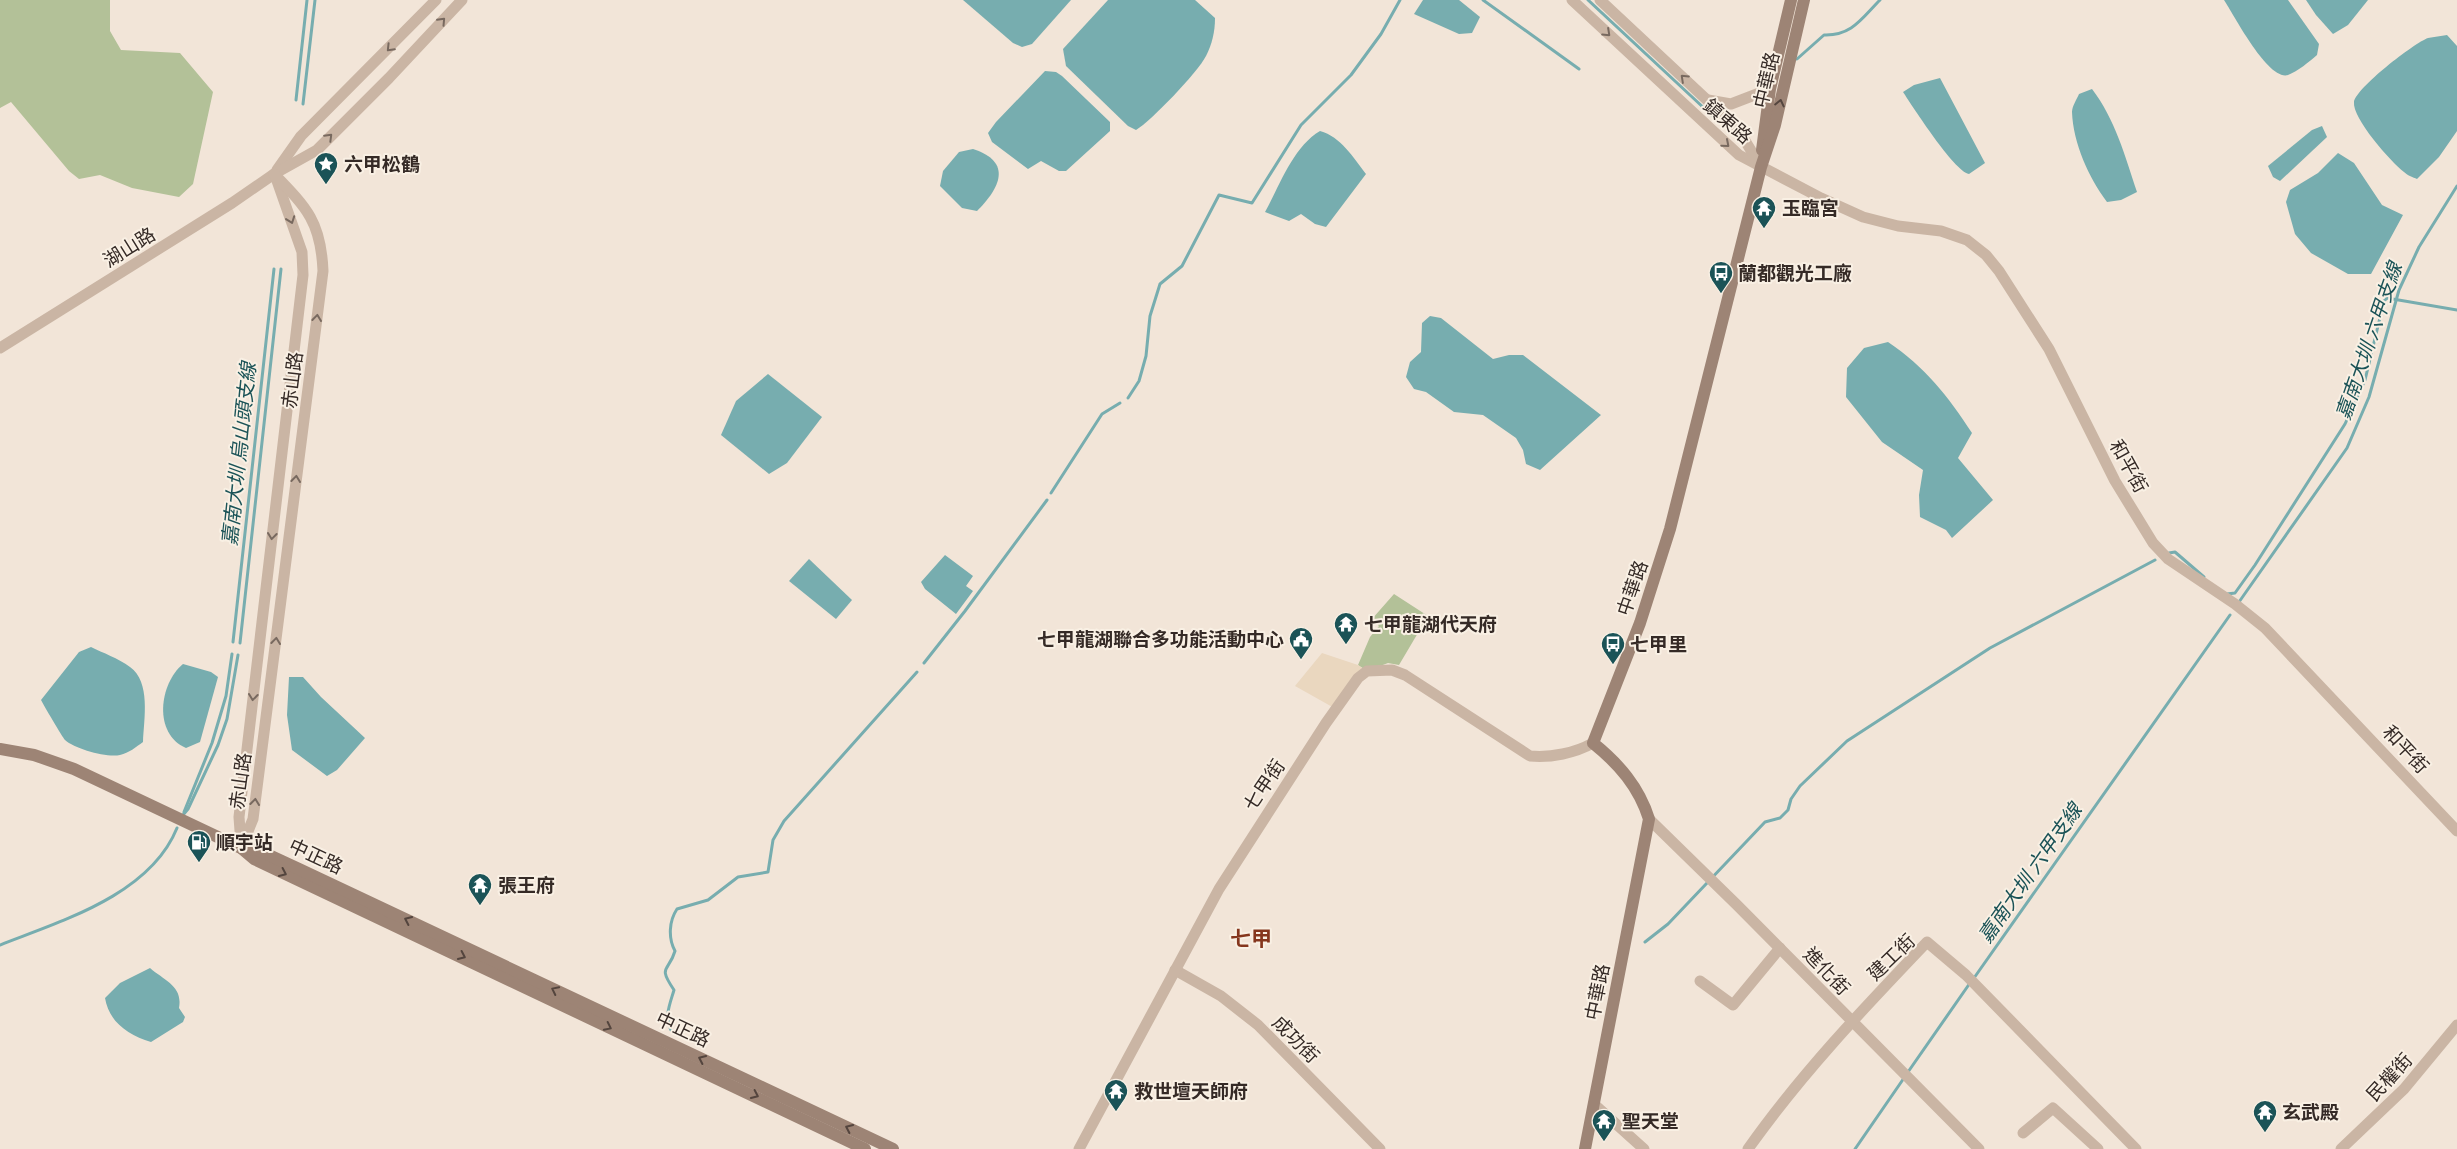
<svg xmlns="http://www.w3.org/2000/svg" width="2457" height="1149" viewBox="0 0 2457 1149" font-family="'PT Sans Narrow','Noto Sans TC',sans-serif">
<rect width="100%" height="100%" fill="#f2e5d8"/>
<g fill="#b3c198">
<polygon points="0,0 110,0 110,31 121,50 180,53 213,92 193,184 179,197 132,188 100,175 79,179 69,171 11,102 0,108"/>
<polygon points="1394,594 1428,616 1399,665 1388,663 1367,671 1358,665 1370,637 1379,626 1372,619"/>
</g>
<polygon fill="#ead7bf" points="1322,653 1358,665 1367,671 1336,709 1295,686"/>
<g fill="#77adaf">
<polygon points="963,0 1071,0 1032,44 1022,47 1013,43"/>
<path d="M1108,0H1195L1215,18C1215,32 1212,44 1206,56C1198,72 1151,121 1136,130L1128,126L1066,66L1063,49Z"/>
<polygon points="1423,0 1459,0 1480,17 1472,33 1459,34 1414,14"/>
<path d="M2224,0H2288L2319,44L2317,55C2309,62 2298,71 2288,75C2268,81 2234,15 2224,0Z"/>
<polygon points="2306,0 2368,0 2348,25 2333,34 2316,15"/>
<path d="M2447,35L2457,46V131L2439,157L2417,179C2413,177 2408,176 2404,172C2391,162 2352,118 2354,102C2356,88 2414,43 2428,38C2434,37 2441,36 2447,35Z"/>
<polygon points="1045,71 1056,72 1062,76 1110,122 1110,131 1066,171 1059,171 1041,161 1028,169 992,142 988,133 996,122"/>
<path d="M1940,78L1985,163L1969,174C1954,171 1913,107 1903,92L1914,85Z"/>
<path d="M2092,89C2115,119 2125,156 2137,192L2121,200L2107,202C2089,178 2073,143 2072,112C2072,106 2077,99 2079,94Z"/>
<polygon points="2322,126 2327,137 2280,181 2273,177 2268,166 2312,130"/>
<path d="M1320,131C1341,137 1353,157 1366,174L1326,227L1315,224L1301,214L1289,221L1265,212C1280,185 1293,147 1320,131Z"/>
<path d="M973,149C1013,162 1000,188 977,211L962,208L940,186L943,171L959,152Z"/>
<polygon points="2338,153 2354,163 2382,205 2403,215 2371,274 2348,274 2311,253 2295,234 2286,202 2290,190 2318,173"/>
<polygon points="1430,316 1441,318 1493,359 1509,355 1523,355 1601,415 1540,470 1526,464 1523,450 1516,438 1483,415 1454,412 1426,392 1414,389 1406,377 1410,362 1421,352 1422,323"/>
<path d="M1888,342C1925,367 1948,396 1972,433L1958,458L1993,500L1952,538L1946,530L1920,517L1919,495L1923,470L1882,442L1846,397L1847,368L1864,348Z"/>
<polygon points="768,374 822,417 787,463 769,474 721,435 736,401"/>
<polygon points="945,555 973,576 966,586 973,591 956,614 925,589 921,582"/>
<polygon points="809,559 852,600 836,619 789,581"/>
<path d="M91,647C103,653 118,658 130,667C151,682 144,719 143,742C136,747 129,753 120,755C107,758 75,749 65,740C63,738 43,704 41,700L79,652Z"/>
<path d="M183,664L211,672L218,677L200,742L186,748C153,734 159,684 183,664Z"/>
<polygon points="289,677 303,677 321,697 365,738 337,770 327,776 292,750 287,715"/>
<path d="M150,968C165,981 183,986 179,1008L185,1017L183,1022L151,1042C128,1035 109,1022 105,998L120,983Z"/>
</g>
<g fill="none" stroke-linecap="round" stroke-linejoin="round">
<g stroke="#77adaf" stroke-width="3">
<polyline points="1483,0 1579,69"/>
<polyline points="1588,0 1720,123"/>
<path d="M1797,59L1824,35C1852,36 1862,18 1880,0"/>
<polyline points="296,100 307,0"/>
<polyline points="303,104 315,0"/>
<polyline points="1128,398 1139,381 1146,356 1150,316 1160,284 1182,266 1219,195 1252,203 1301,125 1351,75 1381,34 1400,0"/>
<polyline points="1051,493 1102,414 1120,403"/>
<polyline points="2169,553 2175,552 2204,577"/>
<polyline points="2227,594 2235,593 2255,565 2345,424 2365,380 2384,301 2387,298 2457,310"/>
<polyline points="2239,602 2347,448 2369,397 2399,290 2419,247 2457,186"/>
<polyline points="233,642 274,269"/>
<polyline points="240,643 281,269"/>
<polyline points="924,663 965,611 1047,500"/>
<polyline points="184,812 212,743 226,696 232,654"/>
<polyline points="183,815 188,809 218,745 227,719 238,655"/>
<polyline points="1645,942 1668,924 1765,822 1780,818 1788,810 1791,799 1800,786 1847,741 1990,648 2155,560"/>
<path d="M0,945C61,921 150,895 177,828"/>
<polyline points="1974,978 2230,615"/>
<path d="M671,1030C664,1016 670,1004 674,990C657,965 669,972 675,951C668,938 669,921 677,909L708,900L738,877L768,872L773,840L784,821L917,672"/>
<polyline points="1908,1072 1970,983"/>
<polyline points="1855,1149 1904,1078"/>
</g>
<g stroke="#cab5a4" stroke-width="11">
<polyline points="1572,0 1739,155 1821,198 1863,217 1898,226 1941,231 1967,240 1986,255 1999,271 2049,349 2115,481 2153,543 2168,559 2235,604 2265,628 2457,831"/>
<polyline points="1600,0 1738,129 1761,167"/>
<polyline points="1708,100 1731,104 1770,89"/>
<polyline points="277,170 301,136 436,0"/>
<polyline points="0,348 232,203 274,174 317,150 389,78 462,0"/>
<polyline points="1649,819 1737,905 1979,1149"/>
<polyline points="241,844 239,817 303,275 302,252 276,178"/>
<path d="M241,848L253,819L323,271C321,222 307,208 274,174"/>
<polyline points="1175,970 1221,996 1258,1025 1380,1149"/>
<polyline points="1700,981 1733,1005 1780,948"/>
<polyline points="1595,1105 1644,1149"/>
<polyline points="2023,1133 2053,1108 2098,1149"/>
<path d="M1079,1149L1219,889L1326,723L1358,678L1367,671L1392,670L1405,675L1530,756C1551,758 1575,753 1593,743"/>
<path d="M1748,1149C1801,1074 1863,1009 1927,942L1966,975L2136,1149"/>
<polyline points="2341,1149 2404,1089 2457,1025"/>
</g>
<g stroke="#9d8475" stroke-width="12">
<polyline points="1762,150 1770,89 1791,0"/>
<polyline points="0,749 34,755 74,769 241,848 254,859 865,1149"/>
<polyline points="241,848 258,850 299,869 893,1149"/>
<path d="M1585,1149L1649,819C1639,787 1619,764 1593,743L1640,623L1670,529L1761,167L1775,125L1804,0"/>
</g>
</g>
<defs><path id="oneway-chevron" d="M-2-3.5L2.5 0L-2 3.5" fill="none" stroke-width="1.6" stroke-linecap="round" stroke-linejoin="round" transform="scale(1.25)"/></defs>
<g stroke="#78695f">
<use href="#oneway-chevron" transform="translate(442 21) rotate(-47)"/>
<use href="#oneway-chevron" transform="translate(1607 33) rotate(43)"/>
<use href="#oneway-chevron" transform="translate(390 48) rotate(134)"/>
<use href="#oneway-chevron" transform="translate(1684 78) rotate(-137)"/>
<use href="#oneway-chevron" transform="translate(329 137) rotate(-45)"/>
<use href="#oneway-chevron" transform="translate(1726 144) rotate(41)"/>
<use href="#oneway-chevron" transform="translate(291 220) rotate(70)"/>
<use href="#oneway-chevron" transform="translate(317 318) rotate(-83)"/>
<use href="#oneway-chevron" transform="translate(296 479) rotate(-83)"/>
<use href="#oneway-chevron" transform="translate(272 536) rotate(97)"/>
<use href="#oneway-chevron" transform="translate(276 641) rotate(-83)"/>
<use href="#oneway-chevron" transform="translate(253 697) rotate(97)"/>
<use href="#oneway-chevron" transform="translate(255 802) rotate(-83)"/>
</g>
<g stroke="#54453e">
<use href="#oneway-chevron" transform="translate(1780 103) rotate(-77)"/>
<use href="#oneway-chevron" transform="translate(283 873) rotate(25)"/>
<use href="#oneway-chevron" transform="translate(408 920) rotate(-155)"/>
<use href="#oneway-chevron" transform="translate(462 956) rotate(25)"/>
<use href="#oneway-chevron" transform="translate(555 990) rotate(-154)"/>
<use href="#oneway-chevron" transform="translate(608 1027) rotate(26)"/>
<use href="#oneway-chevron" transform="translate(702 1059) rotate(-155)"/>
<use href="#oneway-chevron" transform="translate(755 1095) rotate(25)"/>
<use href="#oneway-chevron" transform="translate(849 1128) rotate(-155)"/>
</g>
<defs>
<g id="sight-pin" transform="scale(1.25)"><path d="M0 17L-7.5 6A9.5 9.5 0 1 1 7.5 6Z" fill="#1b5357" stroke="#f9f0e4"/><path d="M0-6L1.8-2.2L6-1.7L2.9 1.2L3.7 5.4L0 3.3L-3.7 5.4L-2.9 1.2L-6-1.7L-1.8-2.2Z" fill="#fff"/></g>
<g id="temple-pin" transform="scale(1.25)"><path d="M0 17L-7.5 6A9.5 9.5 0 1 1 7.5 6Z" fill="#1b5357" stroke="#f9f0e4"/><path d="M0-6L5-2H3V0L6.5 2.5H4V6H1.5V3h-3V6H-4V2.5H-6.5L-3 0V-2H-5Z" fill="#fff"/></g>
<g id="bus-pin" transform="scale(1.25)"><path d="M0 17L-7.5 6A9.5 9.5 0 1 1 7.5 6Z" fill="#1b5357" stroke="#f9f0e4"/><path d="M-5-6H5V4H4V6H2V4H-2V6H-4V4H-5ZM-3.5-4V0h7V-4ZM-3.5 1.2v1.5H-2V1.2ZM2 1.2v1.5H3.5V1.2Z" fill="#fff"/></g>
<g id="civic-pin" transform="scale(1.25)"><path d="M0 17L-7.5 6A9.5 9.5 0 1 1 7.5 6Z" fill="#1b5357" stroke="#f9f0e4"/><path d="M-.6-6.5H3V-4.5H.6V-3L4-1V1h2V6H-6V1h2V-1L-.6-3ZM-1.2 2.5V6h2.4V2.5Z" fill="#fff"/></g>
<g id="fuel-pin" transform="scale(1.25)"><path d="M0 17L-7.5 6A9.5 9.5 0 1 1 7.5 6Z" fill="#1b5357" stroke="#f9f0e4"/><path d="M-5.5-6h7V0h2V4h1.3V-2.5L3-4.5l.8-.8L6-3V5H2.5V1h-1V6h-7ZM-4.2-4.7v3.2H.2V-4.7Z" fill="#fff"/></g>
</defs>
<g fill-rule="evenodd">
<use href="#sight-pin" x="326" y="164"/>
<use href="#temple-pin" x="1764" y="208"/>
<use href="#bus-pin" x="1721" y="273"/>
<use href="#temple-pin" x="1346" y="624"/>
<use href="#civic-pin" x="1301" y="639"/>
<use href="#bus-pin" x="1613" y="644"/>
<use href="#fuel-pin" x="199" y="842"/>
<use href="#temple-pin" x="480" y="885"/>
<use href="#temple-pin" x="1116" y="1091"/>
<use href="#temple-pin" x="2265" y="1112"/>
<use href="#temple-pin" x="1604" y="1121"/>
</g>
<g text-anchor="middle" stroke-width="4" stroke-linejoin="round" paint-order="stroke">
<g font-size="19" fill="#352a26" stroke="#f9f0e4">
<text transform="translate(1766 80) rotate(-77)" y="7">中華路</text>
<text transform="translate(1728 121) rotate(41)" y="7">鎮東路</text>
<text transform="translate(129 247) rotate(-32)" y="7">湖山路</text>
<text transform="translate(292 380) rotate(-83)" y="7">赤山路</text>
<text transform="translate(2129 466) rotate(61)" y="7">和平街</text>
<text transform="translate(1632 588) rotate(-71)" y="7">中華路</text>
<text transform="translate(2406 749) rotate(47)" y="7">和平街</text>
<text transform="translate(240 781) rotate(-82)" y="7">赤山路</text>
<text transform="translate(1264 785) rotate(-56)" y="7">七甲街</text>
<text transform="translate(316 856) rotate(25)" y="7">中正路</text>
<text transform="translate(1891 957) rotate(-44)" y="7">建工街</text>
<text transform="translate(1827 971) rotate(46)" y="7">進化街</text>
<text transform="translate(1597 992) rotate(-79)" y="7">中華路</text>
<text transform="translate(683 1029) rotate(25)" y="7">中正路</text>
<text transform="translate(1296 1039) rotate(45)" y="7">成功街</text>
<text transform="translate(2389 1077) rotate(-47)" y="7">民權街</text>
</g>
<g font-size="19" font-weight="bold" fill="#352a26" stroke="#f9f0e4" text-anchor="start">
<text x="344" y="171">六甲松鶴</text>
<text x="1782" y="215">玉臨宮</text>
<text x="1738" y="280">蘭都觀光工廠</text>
<text x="1364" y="631">七甲龍湖代天府</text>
<text x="1284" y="646" text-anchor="end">七甲龍湖聯合多功能活動中心</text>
<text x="1630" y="651">七甲里</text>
<text x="216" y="849">順宇站</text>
<text x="498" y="892">張王府</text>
<text x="1134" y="1098">救世壇天師府</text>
<text x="2282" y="1119">玄武殿</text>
<text x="1622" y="1128">聖天堂</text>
</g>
<g font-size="20" font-style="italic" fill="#1b5357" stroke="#f9f0e4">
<text transform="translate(2369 341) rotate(-71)" y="7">嘉南大圳 六甲支線</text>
<text transform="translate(239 454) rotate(-84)" y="7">嘉南大圳 烏山頭支線</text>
<text transform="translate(2030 873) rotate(-55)" y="7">嘉南大圳 六甲支線</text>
</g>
<g font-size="21" font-weight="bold" fill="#85361d" stroke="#f9f0e4">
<text x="1251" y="946">七甲</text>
</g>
</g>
</svg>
